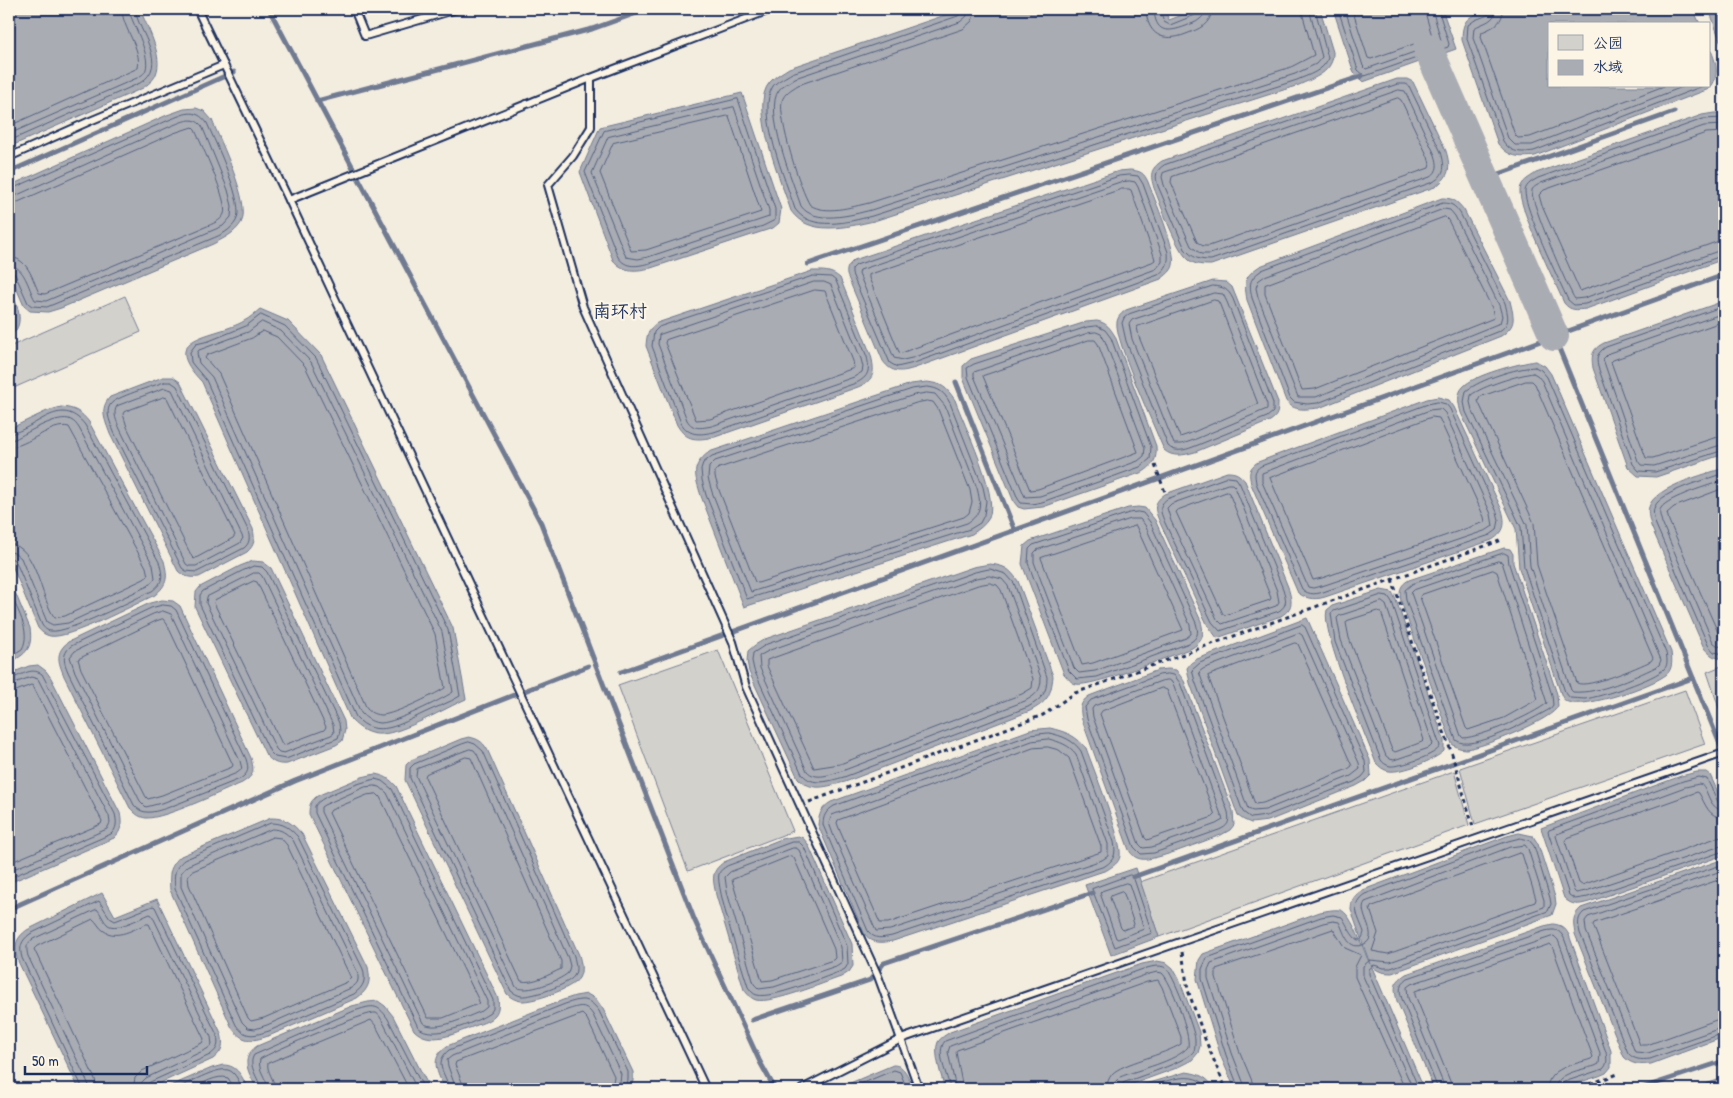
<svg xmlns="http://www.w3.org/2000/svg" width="1733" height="1098" viewBox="0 0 1733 1098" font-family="'Patrick Hand','LXGW WenKai TC',sans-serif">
<rect width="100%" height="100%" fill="#f3ede0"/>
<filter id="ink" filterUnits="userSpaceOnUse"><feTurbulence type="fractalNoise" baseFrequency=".02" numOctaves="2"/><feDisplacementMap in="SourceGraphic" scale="10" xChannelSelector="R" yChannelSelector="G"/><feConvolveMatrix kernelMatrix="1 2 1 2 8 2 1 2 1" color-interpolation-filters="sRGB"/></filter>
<g filter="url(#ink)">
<g fill="#d3d1cc" stroke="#778095">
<polygon points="125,296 141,332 9,390 9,347"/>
<polygon points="718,650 793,831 688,871 618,685"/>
<polygon points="1724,665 1724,723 1707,672"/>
<polygon points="1685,690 1705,744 1475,824 1460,768"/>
<polygon points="1454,771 1469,825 1159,937 1140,882"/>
</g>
<g fill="#a9acb3" stroke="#707a91">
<path d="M9,9H140C146,25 164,56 156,74C154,80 148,84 143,88L9,147Z"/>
<path d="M963,9H1164L1169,20L1198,9H1320L1333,52C1334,72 1314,78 1299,85L874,221C847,227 809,237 791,211C782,183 748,106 770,82C775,76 783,72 789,68Z"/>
<polygon points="1333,9 1442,9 1456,49 1363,82 1354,73"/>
<path d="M1491,9H1693L1700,24H1549V86H1709V46C1716,61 1721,76 1709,89L1535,156C1519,158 1509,157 1498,144L1462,40C1462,16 1471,16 1491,9Z"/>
<polygon points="1709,9 1724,9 1724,52"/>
<path d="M1397,79H1407L1413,82L1446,151C1451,168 1450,176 1435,187L1211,265C1203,265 1195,265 1189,260C1176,250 1161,205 1154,188C1150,175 1150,169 1162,161Z"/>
<path d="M742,93L781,209L779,223L773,228L651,268C636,271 624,273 613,260L580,172L600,127Z"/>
<path d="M196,108L204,111L212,120C220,141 252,204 241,223C234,234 224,238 213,244L61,308L48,312L30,311L24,306L9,271V186L167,115L184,109Z"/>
<path d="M1714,113H1724V259L1586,309C1577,310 1570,311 1564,303C1555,282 1518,207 1520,190C1521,181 1529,178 1536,173L1702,115Z"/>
<path d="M1130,170C1141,171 1144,173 1148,182C1154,198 1177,250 1173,265C1172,271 1166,275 1161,279L915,368C902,372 892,374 883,361L847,275C846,267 849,265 854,260L1119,171Z"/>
<path d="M1442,198C1453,198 1457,201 1464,210L1510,301C1514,318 1517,325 1501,336L1319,408C1306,409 1294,412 1286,401L1247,300C1244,282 1244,276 1260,266Z"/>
<path d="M812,271C823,271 831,270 840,278L871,355C875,372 875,380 858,387L715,437C697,440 687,442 677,425L646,346C647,335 647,330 657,323Z"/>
<path d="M1213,281L1226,282L1232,287L1278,402C1278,412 1278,416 1270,421L1195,452C1184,455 1173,458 1164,450C1155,428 1114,339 1117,322C1118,316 1122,313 1126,310Z"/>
<path d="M9,287C16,303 28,324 9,337Z"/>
<path d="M1724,301V454L1656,477L1638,476L1628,467L1593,368C1591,355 1592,349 1604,343Z"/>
<path d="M260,309L288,321L321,355L453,628L466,699C446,708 403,733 382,734C369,735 360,729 351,720L202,382C155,334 216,338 244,321C250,318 255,313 260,309Z"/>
<path d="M1097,321C1107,323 1110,328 1115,336L1156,446C1157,459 1154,465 1143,472L1043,507L1024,509L1018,507L1014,502L963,378V366L971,359L1086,322Z"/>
<path d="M1536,361L1545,366L1551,374L1671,652C1672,660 1673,668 1667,674C1653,686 1585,709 1568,702C1564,701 1562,697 1561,694L1519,568L1516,529L1461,413C1459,405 1456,394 1463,387C1473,375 1520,363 1536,361Z"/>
<path d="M163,377H173L180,382L253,529C255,539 255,545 247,552L199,577C190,578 184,577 178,571L110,434C105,420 99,409 110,397Z"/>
<path d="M927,382C943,384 946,387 955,400C964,425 999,494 989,518C985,525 979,529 972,534L744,607L701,496C695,475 690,467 709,452L911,384Z"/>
<path d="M1438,397L1449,400L1454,407L1502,510C1506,524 1505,532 1492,540L1328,596C1317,600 1308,600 1298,593L1251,484C1249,474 1248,468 1258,462L1427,399Z"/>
<path d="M61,407C75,408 81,412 89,422L164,561C168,577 168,584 155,595C135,604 68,640 50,636C45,635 41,632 38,628L9,558V429L47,411Z"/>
<path d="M1724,468V658C1715,659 1710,655 1704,648L1651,526C1650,521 1647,513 1649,507C1654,487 1706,474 1724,468Z"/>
<path d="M1227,472C1236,472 1239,474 1245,481L1288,587C1292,601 1294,608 1281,616L1217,638L1207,624L1161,525C1155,511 1151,504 1165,494Z"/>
<path d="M1138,507L1145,508L1155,520L1201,621C1204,635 1204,640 1192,648C1172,655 1091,688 1076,684C1071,683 1068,678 1064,674L1022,564L1024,546L1030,541L1128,508Z"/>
<path d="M1504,548L1510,549L1513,554V563L1557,694L1558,706C1554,719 1482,748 1466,749C1460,749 1456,747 1452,744L1401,601C1399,590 1400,585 1409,580Z"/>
<path d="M253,561L263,562L271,568L344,721L345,730L342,741L336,745L287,764C277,765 272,762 266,755L195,607L196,592L200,587L240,566Z"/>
<path d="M990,564C1005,566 1009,568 1018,581L1053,676C1051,696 1047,702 1030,711L845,782C827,786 812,793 798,778L749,672L747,661L748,651L755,645L765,639L973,567Z"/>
<path d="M9,578L30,628C33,649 26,654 9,663Z"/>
<path d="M1381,590L1392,592L1396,600L1444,740V751C1435,760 1402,773 1389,771C1383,770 1380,767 1376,763C1366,736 1320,631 1327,610L1332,606Z"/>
<path d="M162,600L173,601L180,606L251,758C254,771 255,775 242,783C222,791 165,819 146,818C138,817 135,813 130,808L64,676C58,661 55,653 68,642L150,603Z"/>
<polygon points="1307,618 1370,760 1371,775 1365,781 1356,786 1268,821 1251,823 1244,820 1238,816 1190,683 1187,668 1191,663 1197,659"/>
<path d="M38,665L46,671L51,678L120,813C122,823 122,831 114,838L9,883V674L29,666Z"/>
<path d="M1168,669L1176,670L1184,681L1233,811L1234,825L1230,830L1221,835C1206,840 1154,862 1141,859C1135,858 1132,855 1129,850L1082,720C1080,709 1079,703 1089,696L1158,670Z"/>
<path d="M1050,728C1066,732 1075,735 1086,748C1093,768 1123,841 1120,856C1119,863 1113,866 1107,870L893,941C880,943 872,944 864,933L818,825C819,814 821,808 831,802L1030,730Z"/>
<path d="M469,737C478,739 482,741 487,749L579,955C581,962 583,971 579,978C572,989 533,1002 521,1001C515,1000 511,998 507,994L405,780L406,765L411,760L461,739Z"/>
<path d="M1697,772H1706L1710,775L1724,805V855L1589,902C1579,905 1572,906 1564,898L1541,828L1681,776Z"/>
<path d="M375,774C385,776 389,778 396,786L498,998C499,1005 499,1012 493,1017C488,1022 479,1024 472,1027C454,1034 430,1046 414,1030L309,814C309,804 311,800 319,795L362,777Z"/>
<path d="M271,818C286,818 292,823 302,834L368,967C371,982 369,989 357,998L271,1035C254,1041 244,1044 232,1028L170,890C169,875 169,866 181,856Z"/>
<path d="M1519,833L1533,836L1538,844L1555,897L1556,904L1552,915L1392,973C1381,973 1377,971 1371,965L1424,1089H1235L1221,1057L1197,979L1199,960L1203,954L1320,912C1326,911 1333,909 1340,910C1352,912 1364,953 1370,964L1351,910C1351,900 1354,895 1363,890L1507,836Z"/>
<path d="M798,836L803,838L808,844L852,944L853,966L849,972L841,977C823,983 772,1004 756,1000C750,998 748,994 744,990L716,895C713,879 710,872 724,862L781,839Z"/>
<path d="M1724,859V1037L1651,1064C1640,1065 1632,1065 1624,1057L1575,934C1573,922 1572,916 1581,908Z"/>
<polygon points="1136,868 1159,937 1111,955 1085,885"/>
<path d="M102,893L115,916L157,899L221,1033C224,1045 223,1051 213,1059L147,1089H79L17,959C14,945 16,938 27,930Z"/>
<path d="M1553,924C1562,925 1565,928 1569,935L1611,1051V1067L1606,1073L1599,1076L1559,1089H1434L1397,1001C1394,987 1393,983 1406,974L1544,926Z"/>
<path d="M1157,961L1167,963L1173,968L1179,979L1199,1032L1200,1046L1198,1053L1192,1060L1174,1069L1119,1089H945C942,1078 933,1052 938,1042C941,1037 946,1035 950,1032L1142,964Z"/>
<path d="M587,994L596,999L603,1009L633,1072V1081L630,1089H445C437,1072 429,1059 447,1046L563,1000L575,996Z"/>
<path d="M378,1001L385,1006L393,1016L430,1089H257C249,1073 239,1059 257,1046L352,1006L368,1002Z"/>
<path d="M223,1065C238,1065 242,1077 248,1089H163L212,1068Z"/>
<path d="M893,1065C906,1065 908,1078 913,1089H836Z"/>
<path d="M1186,1072C1200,1074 1207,1077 1215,1089H1128Z"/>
<polygon points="1724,1078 1724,1089 1690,1089"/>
</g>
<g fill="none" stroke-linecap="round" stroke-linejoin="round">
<g stroke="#546180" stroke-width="1">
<path d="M962,9L961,13L958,16L792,73C786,77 777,81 773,86C756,112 786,181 795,209C811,232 849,222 872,216L1297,80C1308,75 1324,71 1328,58L1315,9"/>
<path d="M968,9L967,16L960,22L795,78C790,82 782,85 779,90C763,110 793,182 801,206C814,225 852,215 871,210L1295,74L1316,64L1322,57L1309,9"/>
<path d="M976,9L972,21L963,29L798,85C792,89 784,93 782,101C778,118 800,190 810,205C826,215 851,207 869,203L1291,67L1314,55L1301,9"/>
<path d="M1146,9C1147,35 1163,43 1186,34C1199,29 1211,25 1212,9"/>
<path d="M1154,9C1155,33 1167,33 1186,26C1190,24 1196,23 1200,19C1204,16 1204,13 1204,9"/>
<polyline points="1160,9 1164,22 1170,25 1195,15 1198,9"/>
<polyline points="1338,9 1358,70 1365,76 1448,47 1449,44 1438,9"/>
<polyline points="1345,9 1363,66 1366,69 1440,43 1441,40 1432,9"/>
<polyline points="1352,9 1368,58 1371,59 1431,38 1432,36 1424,9"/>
<path d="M1490,9L1488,15L1475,20L1468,25L1467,39L1503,141C1511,153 1520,153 1534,151L1703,86"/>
<path d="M1496,9C1495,22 1484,22 1474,28L1473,38L1508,138L1515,145H1532L1685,86"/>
<path d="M1503,9C1503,23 1494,27 1482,32L1481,37L1515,135L1518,138L1530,137L1664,86"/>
<path d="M1398,84H1406L1409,86L1441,152C1445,166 1446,174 1433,182L1211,260C1199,260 1193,258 1185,249L1158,186C1155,176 1155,171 1164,165Z"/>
<path d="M1399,90L1405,91L1435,155C1438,164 1439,171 1430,177L1210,254H1201L1191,246L1164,185L1162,177L1163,173Z"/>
<polygon points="1398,98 1401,100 1428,157 1430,164 1429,168 1209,246 1203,246 1197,242 1171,182 1172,177"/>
<path d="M738,99L775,209V220L763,226L650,263C638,266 626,269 618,257L585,172L604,131Z"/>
<polygon points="734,107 769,210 769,217 648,257 638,259 626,257 592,173 608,137"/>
<polygon points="729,116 761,212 646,250 631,251 600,173 613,143"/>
<path d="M1724,118L1703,119L1538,178C1533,181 1526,184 1525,191C1524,208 1559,280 1568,300L1574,305L1585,304L1724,255"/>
<path d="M1724,125L1704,126L1541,183C1538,185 1533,187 1532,190C1529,198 1568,290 1575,299L1584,298L1724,249"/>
<path d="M9,126L138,68C142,47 122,29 122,9"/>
<polyline points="1724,132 1706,133 1544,190 1539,195 1542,206 1580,291 1716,242 1724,241"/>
<path d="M9,134L137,78C140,76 145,74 146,69C150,55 135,28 130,14L129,9"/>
<path d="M9,141L140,83C170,64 138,33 135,9"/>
<path d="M1130,175L1138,176L1143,184L1168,252C1169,263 1167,268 1158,275L914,363L897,367L890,363L852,274V269L856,265L1119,176Z"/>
<polygon points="1130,181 1135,182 1138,187 1162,254 1162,262 1156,269 912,358 903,360 894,358 859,274 860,270 1120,182"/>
<polygon points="1122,189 1129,189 1131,190 1154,256 1155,260 1152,262 909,350 902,353 899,352 869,278 869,275"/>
<path d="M9,190L169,120C184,114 195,107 207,123C215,142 246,205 236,221C230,231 221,235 211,239L47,307L32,306L28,303L15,274L9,271"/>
<path d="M9,197L15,196L171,126C182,122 193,115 202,126L228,190L232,206L231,217L223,226L46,301L35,300C28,288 25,266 9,265"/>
<path d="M1443,203C1452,203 1455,206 1460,213L1505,303C1508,316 1511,324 1499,331L1318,403L1307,404L1294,402L1290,398L1252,298C1249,283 1249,279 1262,270Z"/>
<path d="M9,204L18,202L174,133L192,127L195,130C201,144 229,202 224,214C221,221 212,224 205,227L45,294L39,293C32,278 28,258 9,257"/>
<polygon points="1444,209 1450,210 1455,216 1499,305 1502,316 1500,323 1316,397 1298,397 1258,297 1256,288 1258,281 1265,276"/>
<polygon points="1445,217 1448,220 1492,308 1494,318 1315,389 1302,390 1265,294 1265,285"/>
<path d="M813,276L831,277L836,281L867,357C870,370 869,377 856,383L714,432C699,435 689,436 681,423L652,346L654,332L659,327Z"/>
<path d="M814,282H824L831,285L861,359L863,367L862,372L854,377L712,426C701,428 693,430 687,420L658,344L659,335Z"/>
<path d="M1213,286C1224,287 1228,289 1233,299L1273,403V412L1267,417L1193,447C1185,450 1175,453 1168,446L1126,341L1122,323L1124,318L1129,314Z"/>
<polygon points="815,290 825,291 853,361 854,368 710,419 696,420 665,343 666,340"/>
<polygon points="1214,293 1223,294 1227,302 1267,404 1267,409 1191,441 1182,444 1174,444 1132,339 1129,324 1132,320"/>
<polygon points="1214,300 1218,301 1220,305 1258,404 1189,434 1180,437 1139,337 1137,327"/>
<path d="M1724,306L1606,347C1597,353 1596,357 1598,367L1633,464L1639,471L1655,472L1724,450"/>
<polyline points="1724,313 1609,353 1603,359 1638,461 1641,465 1654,466 1724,444"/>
<path d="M261,315L285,326L316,358L448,630L460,696C449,703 436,707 424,713C401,724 376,740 356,717L206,380L194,366L191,362L190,352L196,344L209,341L246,326Z"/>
<polyline points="1724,321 1613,360 1611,362 1646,458 1653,458 1717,437 1724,436"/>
<path d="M262,322L281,331L311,362L442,632L453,692C439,701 397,722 381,723C373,723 367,719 361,713L212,377L199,363L197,353L199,350L248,332Z"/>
<polygon points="1097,326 1105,330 1111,338 1151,447 1150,459 1140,467 1042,502 1032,504 1021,503 1018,499 968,377 967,368 974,364 1087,327"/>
<path d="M263,331L277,337L305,366L435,634L445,688C432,696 395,714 382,715C376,715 371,713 367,709L219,374L205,358L207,355L252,338Z"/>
<polygon points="1096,332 1101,334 1105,341 1145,448 1144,456 1138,461 1040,496 1025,497 974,376 974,372 1088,333"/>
<polygon points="1089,340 1095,340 1098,344 1138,452 1038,489 1030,490 983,376"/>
<path d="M1535,367L1541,370L1547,377L1666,653C1667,658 1668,664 1665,668C1656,679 1600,697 1585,699C1580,699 1575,698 1570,698L1565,692L1524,567L1521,527L1466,412L1464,402L1466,391C1481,379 1516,368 1535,367Z"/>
<path d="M1533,373L1537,375L1542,381L1661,660L1659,665L1656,667C1632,678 1600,694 1573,692L1571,690L1530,566L1527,525L1472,410L1470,402L1471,395C1483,386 1518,375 1533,373Z"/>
<path d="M1526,381H1532L1535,384L1653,658L1651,661C1638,667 1588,689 1577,683L1537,565L1534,523L1478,401L1480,397Z"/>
<path d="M164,382H171L177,386L248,530C250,538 250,543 244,548L197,572L186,571L182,568L114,432C111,424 105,413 110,405C114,397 154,386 164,382Z"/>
<path d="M927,387C939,388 944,392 950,403L983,487L986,501L984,515L980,523L970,529L747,599L706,495L702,480L701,469L703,463L712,456L912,389Z"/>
<path d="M165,388L172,390L243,538L240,543L196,566H189L186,564L120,429C117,422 112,413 117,406Z"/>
<path d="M927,393L935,394L945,406L977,488C981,504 982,514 967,523L751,592L712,492L708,478L709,467L715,461L914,395Z"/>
<polygon points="164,397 167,398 235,535 233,538 194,559 192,557 127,427 123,414 124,412"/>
<polygon points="927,401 933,402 938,409 970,490 972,502 969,513 964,517 758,583 755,582 719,490 715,477 715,471 719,468 916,403"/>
<path d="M1438,402L1446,404L1450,409L1497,512L1499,520L1497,530L1490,535L1326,591C1318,594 1309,596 1302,589L1256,483C1255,475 1253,471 1261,466L1428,404Z"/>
<polygon points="1441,409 1445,413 1491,514 1493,526 1487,530 1325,585 1313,588 1308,587 1262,482 1262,473 1430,410"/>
<polygon points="1432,417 1439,418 1484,517 1485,522 1322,578 1313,580 1270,478"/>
<path d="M9,434C36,430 60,393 85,425L159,562C163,576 164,582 152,591C134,599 67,634 51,631C47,631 44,628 42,625L16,562L13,559L9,558"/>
<path d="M9,440L15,439C27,433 59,413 71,420C75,422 77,425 79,428L153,565L155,578L148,586L68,623L53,625L47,622L21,558L15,553L9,552"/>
<path d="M9,447C28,447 51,422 69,427L146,567L148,576L144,579L65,616L55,618C40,599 37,545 9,544"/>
<path d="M1724,473C1708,479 1662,491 1655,506C1652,512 1654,519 1656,525L1708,645L1714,652L1724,654"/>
<path d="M1228,477L1236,478L1240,484L1283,589C1286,599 1288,605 1279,611L1220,631L1212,622L1165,523C1161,513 1157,506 1167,499Z"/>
<path d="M1724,480C1711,485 1668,497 1661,508C1658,512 1661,518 1662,523L1713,642L1718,646L1724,647"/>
<polygon points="1228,484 1232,484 1235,487 1277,591 1279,602 1276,606 1222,624 1217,619 1171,521 1167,508 1171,504"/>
<polyline points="1724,488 1674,507 1667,513 1669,521 1720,637 1724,640"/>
<polygon points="1227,492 1229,493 1271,598 1270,600 1225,615 1223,614 1176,512 1178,510"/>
<path d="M1138,512L1143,513L1150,522L1196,623C1199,633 1198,638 1189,643L1097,677L1077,679L1069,671L1028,563L1029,549L1033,545L1129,513Z"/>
<polygon points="1131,519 1140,519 1145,525 1190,625 1191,634 1186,638 1095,671 1079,673 1074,668 1034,562 1034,553 1037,550"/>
<polygon points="1136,526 1183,630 1093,663 1082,665 1041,558"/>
<path d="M1504,553L1508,555L1509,564L1552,695L1553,705L1550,709C1534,718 1470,754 1456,740L1406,600L1405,590L1412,584Z"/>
<path d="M1498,561L1502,562L1547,703C1533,715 1482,737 1463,738L1461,736L1411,593L1414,590Z"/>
<polygon points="254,566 262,567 267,572 339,723 340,731 338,738 286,759 275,757 270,752 200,605 200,595 203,591 242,571"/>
<path d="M990,569L1006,574L1014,583L1047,677C1047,693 1042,699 1028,707L844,777C829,781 813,787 802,774L754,670L752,661L753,653L767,644L975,572Z"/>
<polygon points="1493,570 1497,572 1538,699 1504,718 1468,730 1466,728 1420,597 1421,595"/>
<polygon points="254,573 259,573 262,576 333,725 334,733 331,735 284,753 279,752 276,749 206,603 207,597"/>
<path d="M990,576L1002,579L1008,586L1041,678C1041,691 1036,695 1025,701L842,771C831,774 816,781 807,771L760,668L759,656L770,650L976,578Z"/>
<polygon points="254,581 257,582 326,727 324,730 284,745 282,744 214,603 215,600"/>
<polygon points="990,583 997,585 1001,590 1033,679 1032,688 1022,694 840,764 814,768 767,666 767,660 978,585"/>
<path d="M9,591C16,608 32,631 22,649L9,657"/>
<path d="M1382,595L1388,596L1392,602L1440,746C1437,755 1400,767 1390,766C1386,765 1383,763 1381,760L1335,642L1331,613L1334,611Z"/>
<polygon points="1382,602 1386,605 1433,744 1429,748 1394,760 1390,759 1386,756 1341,640 1337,618 1339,616"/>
<path d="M163,605L171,606L176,610L246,759C249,769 249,773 240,779L167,808C154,812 143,816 134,805L69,674C64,663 61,655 71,646L151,608Z"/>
<polygon points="163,611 171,614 240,761 242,769 237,773 165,802 146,807 140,801 75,672 70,657 75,651 153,614"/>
<polygon points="1378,611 1381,612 1424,740 1422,742 1395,752 1392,750 1349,638 1346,623 1347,621"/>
<polygon points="163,619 167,624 233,765 232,767 162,795 148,799 146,797 81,669 78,659 156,621"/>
<polygon points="1302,625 1305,627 1365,761 1366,772 1362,777 1354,782 1266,816 1251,818 1243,812 1195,681 1192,670 1200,663"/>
<polygon points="1299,633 1302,635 1359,763 1360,769 1351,776 1265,810 1253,811 1248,809 1199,672 1203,669"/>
<polygon points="1295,643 1298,644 1352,766 1348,769 1263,803 1255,804 1208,676"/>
<path d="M1168,674L1174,675L1180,683L1228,812C1230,823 1228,826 1219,830L1154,853L1141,854L1134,847L1087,719L1085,707L1091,700L1159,675Z"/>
<path d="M9,679C21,677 30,666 42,674L115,814C117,822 117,829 111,834L9,878"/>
<polygon points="1168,680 1171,681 1174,686 1223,820 1216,824 1152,847 1143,848 1139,844 1093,717 1092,709 1094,706 1161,681"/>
<polyline points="9,685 31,677 38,679 109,816 110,823 107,829 9,871"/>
<polygon points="1162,688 1167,690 1215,815 1213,817 1147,840 1145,838 1100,714 1102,711"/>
<polyline points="9,692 16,691 31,685 33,686 102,821 101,824 9,863"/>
<path d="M1049,733C1063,736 1073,740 1081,751L1114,842C1116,854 1115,859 1105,866L892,936C881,938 875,940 868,931L823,825C823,816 826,811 834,806L1030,735Z"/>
<path d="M1049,739C1060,742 1069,745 1076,754L1108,844V856L1102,860L890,930L876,931L833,834L829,823L832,815L1032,741Z"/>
<path d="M469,742L475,744L483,751L574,956C575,962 578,970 574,976C568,985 532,997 521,996C517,995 514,993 511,991L410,778V768L414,764L462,744Z"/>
<polygon points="1048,747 1059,750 1069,758 1101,846 1101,852 888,923 880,923 840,831 837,823 838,820 1033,748"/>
<path d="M470,749L474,750L477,754L568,958L570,966L568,973C559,981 526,994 516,987L416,776L417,769Z"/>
<path d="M466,757L471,758L561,961V969C550,974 533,984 521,981L425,777L426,774Z"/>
<path d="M375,779L382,781L392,789L493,1000V1009L490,1013C475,1023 432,1041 418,1027L315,813V806C321,795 362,782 375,779Z"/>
<path d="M375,786L380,787L387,793L487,1001V1007L482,1011C468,1016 436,1033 423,1023L321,812V807L324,805L365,787Z"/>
<polygon points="377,794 380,797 479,1001 478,1004 443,1018 428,1018 329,813 331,810 367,795"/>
<polyline points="1724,804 1718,802 1707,779 1698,777 1683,781 1549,830 1548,832 1569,895 1575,899 1588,897 1724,851"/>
<path d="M1724,811C1710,809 1709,795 1703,785L1699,784L1685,787L1557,834L1556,836L1574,891L1576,893L1586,891L1724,845"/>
<path d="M1724,818C1708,817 1706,805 1699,793L1697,792L1567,838L1565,841L1579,883L1582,885L1716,838L1724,837"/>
<path d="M271,823C284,823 290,828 298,837L363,969C366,981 364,986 354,994L269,1031C255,1035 246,1039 236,1025L175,889C174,876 173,869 184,860Z"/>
<path d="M272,829C282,829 286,833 293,840L357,971C359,980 359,983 351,988L267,1025L255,1029L248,1028L242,1022L181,887V873L187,866Z"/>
<polygon points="273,837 281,838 287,845 351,978 347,982 264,1018 251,1021 248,1018 189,885 188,876 191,872"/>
<path d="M792,842H799L804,847L847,946L848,964L845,969L839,972C822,978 772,999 757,995C753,994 751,991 748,987C743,970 715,886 719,874C720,870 724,868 727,866Z"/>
<polygon points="793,848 796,848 799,850 841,947 842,962 836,966 774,987 759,989 754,984 727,892 725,877 730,872"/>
<polygon points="1520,853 1522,854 1536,899 1535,902 1388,954 1372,951 1378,933 1370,909 1371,907"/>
<polygon points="791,856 794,858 834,949 835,958 833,960 772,980 762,981 732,880"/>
<path d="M1724,864L1584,912C1577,918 1578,924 1580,933L1628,1053C1634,1060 1641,1060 1650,1059L1724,1033"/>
<polyline points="1724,870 1588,917 1585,921 1586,931 1635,1052 1648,1053 1724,1027"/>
<polygon points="1130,875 1133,876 1152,933 1115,947 1092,889"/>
<polyline points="1724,878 1594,923 1593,925 1640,1045 1647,1045 1716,1020 1724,1019"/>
<polygon points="1126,883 1129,884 1144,929 1118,939 1116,938 1100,893 1102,891"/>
<polygon points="1122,892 1124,894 1134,924 1133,926 1123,930 1121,928 1110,898 1111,896"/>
<path d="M83,1089L22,958C19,947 21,941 30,934L99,901L110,918L115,921L153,906L155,907L217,1035C219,1045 218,1049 210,1055L150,1082L147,1085L146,1089"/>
<path d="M90,1089L88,1083L28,956C26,948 26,944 33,939L97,909C101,913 103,921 108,925C117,931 140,918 150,914L152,915L211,1037L212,1045L207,1049L146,1078L141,1083L140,1089"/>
<path d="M97,1089L95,1079L34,949L37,946L93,919C97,922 99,928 104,931C117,940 134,929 146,924H149L204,1039L202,1043L142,1071L135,1078L133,1089"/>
<path d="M176,1089C187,1084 216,1067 228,1070C236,1072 239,1083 243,1089"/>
<path d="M191,1089C202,1084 217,1074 228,1078L235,1089"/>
<path d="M261,1089C259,1078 247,1066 254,1055L354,1011C371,1006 377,1002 388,1019L424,1089"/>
<path d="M268,1089C267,1078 257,1070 260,1059C270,1052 369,1010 376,1013C379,1014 381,1019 383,1022L417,1089"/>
<path d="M275,1089C275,1080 266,1071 268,1063L371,1020L376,1026L409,1089"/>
<path d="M449,1089C447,1074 432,1064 449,1050L565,1004C581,999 588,996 599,1011L628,1072V1080L626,1089"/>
<path d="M456,1089L448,1066L447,1060L452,1056L567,1010C580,1006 585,1003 593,1015L621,1074L619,1089"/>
<polyline points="463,1089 462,1082 455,1065 456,1062 582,1014 587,1019 614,1076 612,1089"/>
<polyline points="849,1089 894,1070 900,1072 907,1089"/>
<path d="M950,1089C948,1075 935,1053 945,1041L1143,969C1151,967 1159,964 1166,968C1173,973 1194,1029 1195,1039C1195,1043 1195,1048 1194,1051C1187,1062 1137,1077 1123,1083L1120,1089"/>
<path d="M956,1089L948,1052L950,1046L1145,975L1157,972L1162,973C1171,981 1191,1035 1188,1047C1175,1062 1139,1069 1120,1077L1115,1082L1114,1089"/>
<path d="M963,1089L956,1052L957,1050L1147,982L1158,980L1162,987L1181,1037V1044C1164,1055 1122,1063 1112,1074C1108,1079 1107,1084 1106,1089"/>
<path d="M1144,1089C1164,1082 1194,1067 1209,1089"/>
<path d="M1239,1089L1226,1055L1202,979V969L1207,958L1321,917L1333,915L1342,917C1346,922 1359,955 1364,932C1359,918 1349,904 1365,894L1508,841L1520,838L1529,840L1534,846L1550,898L1551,904L1548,911L1391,968H1384L1374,965L1369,969V974L1419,1089"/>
<path d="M1245,1089L1244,1084L1232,1053L1208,978V970L1211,963L1323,923L1333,921L1339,922C1344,931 1347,950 1362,945C1383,938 1356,914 1365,902L1510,847L1525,845L1528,849L1544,900V907L1390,962L1370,960L1363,966V976L1413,1089"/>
<polyline points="1253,1089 1252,1081 1239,1050 1216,977 1216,969 1333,929 1345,948 1361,955 1355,967 1355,977 1405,1089"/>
<path d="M1438,1089L1402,999C1399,989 1399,985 1408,978L1545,931C1555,929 1559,929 1564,938L1606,1052C1607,1059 1608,1064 1603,1069L1564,1082L1561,1085V1089"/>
<path d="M1444,1089L1443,1083L1408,998L1407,987L1411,984L1554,936L1558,940L1600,1053L1599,1064L1595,1066C1581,1070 1556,1073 1555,1089"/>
<path d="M1452,1089L1450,1081L1415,995V991L1550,944L1552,946L1593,1057L1591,1059C1574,1065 1548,1067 1547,1089"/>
</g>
<g stroke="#707a91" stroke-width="5">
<polyline points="269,9 541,523 694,919 760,1062 775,1089"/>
<polyline points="317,101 592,29 648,9"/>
<polyline points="9,172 234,72"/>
<polyline points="1485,179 1674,112"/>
<polyline points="808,264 1362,76"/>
<polyline points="1554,336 1724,754"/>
<polyline points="956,382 1015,531"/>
<polyline points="621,672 1724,275"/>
<polyline points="1133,877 1693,678"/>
<polyline points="9,909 295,781 588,666"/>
<polyline points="752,1020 870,980 884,963 1092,893"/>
<polyline points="1639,1089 1724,1061"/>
</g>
<polyline stroke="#a9acb3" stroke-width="30" points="1428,48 1554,336"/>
<g stroke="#1b2f5e" stroke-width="10">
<g id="lane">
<polyline points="197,9 289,200 706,1089"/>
<polyline points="354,9 365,36 457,9"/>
<polyline points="591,78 591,127 573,156 548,185 583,307 733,642 746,687 878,976 919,1089"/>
<polyline points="9,157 90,121 224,65"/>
<polyline points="289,200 591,78 772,9"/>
<polyline points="802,1089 901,1039 1724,753"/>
</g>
</g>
<g stroke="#1b2f5e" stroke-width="3" stroke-dasharray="4 4" stroke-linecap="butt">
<polyline points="1155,465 1165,492"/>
<polyline points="1392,579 1420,666 1452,754 1474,830"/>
<polyline points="809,802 1043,715 1075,693 1502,540"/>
<polyline points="1182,952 1188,990 1205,1039 1226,1089"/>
<polyline points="1575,1089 1618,1074"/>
</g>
<use href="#lane" stroke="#fcf5e5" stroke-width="6"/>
</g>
</g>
<g text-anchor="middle" stroke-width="4.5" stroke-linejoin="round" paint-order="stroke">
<g font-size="18" fill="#1b2f5e" stroke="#fcf5e5">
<text x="620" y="317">南环村</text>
</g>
</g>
<rect width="1733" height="1098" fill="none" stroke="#fcf5e5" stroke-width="30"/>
<rect x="15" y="15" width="1703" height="1068" fill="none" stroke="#1b2f5e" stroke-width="2" filter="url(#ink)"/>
<rect x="1548" y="22" width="162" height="65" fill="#fcf5e5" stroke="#a2a6af"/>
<rect x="1558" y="35" width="25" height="15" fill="#d3d1cc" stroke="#a2a6af"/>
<text x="1593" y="48" font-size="15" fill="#1b2f5e">公园</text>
<rect x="1558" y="60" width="25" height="15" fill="#a9acb3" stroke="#a2a6af"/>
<text x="1593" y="72" font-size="15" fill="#1b2f5e">水域</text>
<path d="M25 1066v8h122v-8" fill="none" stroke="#1b2f5e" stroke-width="2.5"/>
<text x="32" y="1066" font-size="15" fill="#1b2f5e" stroke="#fcf5e5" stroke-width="4" paint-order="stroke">50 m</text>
</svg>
